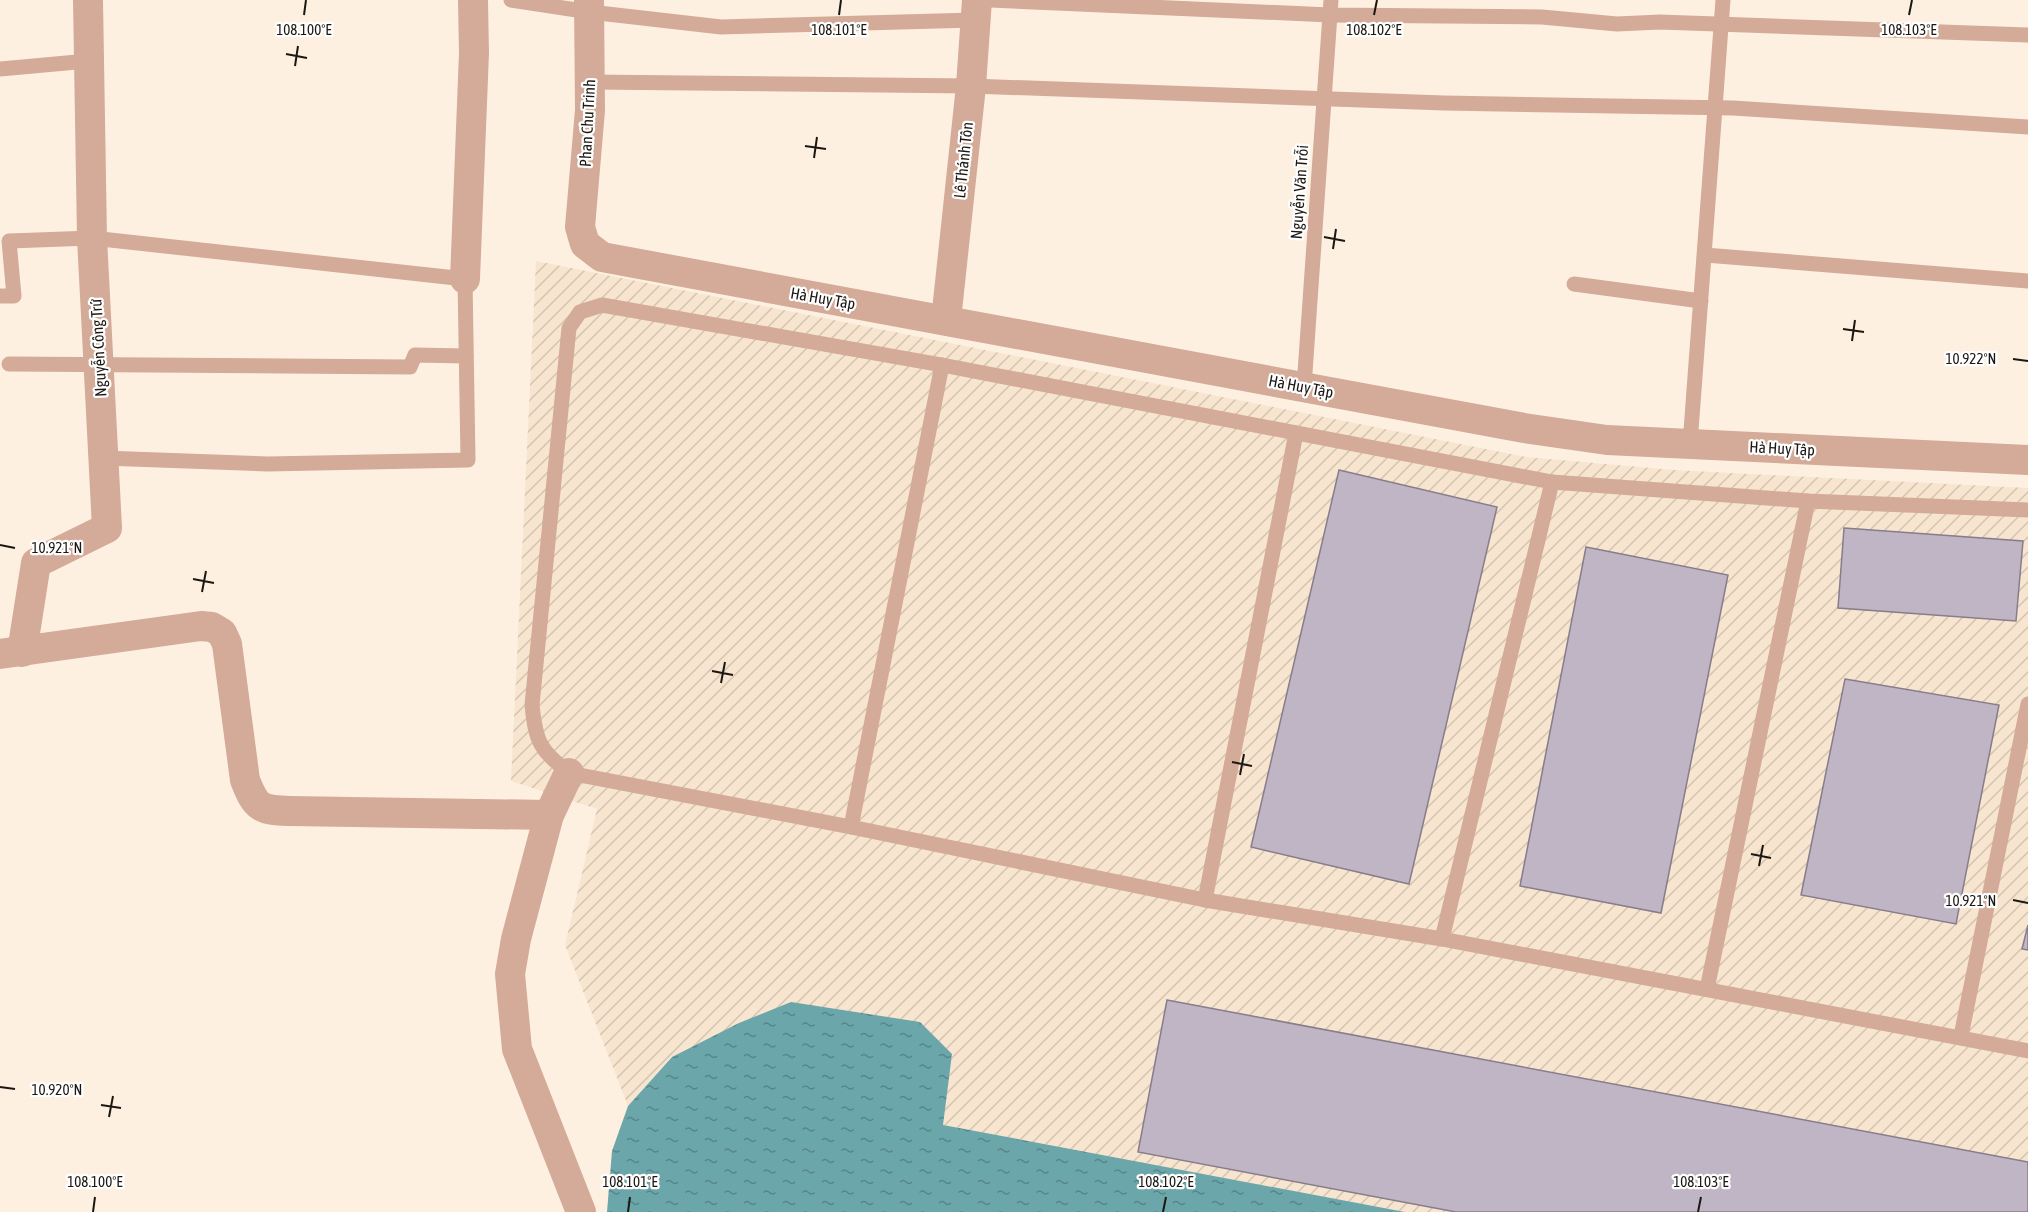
<svg xmlns="http://www.w3.org/2000/svg" width="2028" height="1212" viewBox="0 0 2028 1212" font-family="'Asap Condensed',sans-serif">
<defs>
<pattern id="industrial-furrows" width="10" height="10" patternUnits="userSpaceOnUse" patternTransform="scale(1.5)"><rect width="10" height="10" fill="#f7e5cf"/><path d="M-1 1l2-2M0 10L10 0M9 11l2-2" fill="none" stroke="#d3c4b1"/></pattern>
<pattern id="water-ripples" width="26" height="14" patternUnits="userSpaceOnUse" patternTransform="scale(1.5)"><rect width="26" height="14" fill="#6aa6aa"/><path d="M2 4q2-2 4 0t4 0M15 11q2-2 4 0t4 0" fill="none" stroke="#568689"/></pattern>
</defs>
<rect width="100%" height="100%" fill="#fef0e1"/>
<polygon fill="url(#industrial-furrows)" points="536,261 1526,457 1674,470 2028,488 2028,1212 1405,1212 942,1125 952,1054 672,1056 628,1106 565,945 597,809 511,781"/>
<polygon fill="url(#water-ripples)" points="791,1002 920,1022 952,1054 943,1125 1405,1212 607,1212 612,1151 628,1106 672,1057 739,1023"/>
<g fill="#c0b5c4" stroke="#877d8b" stroke-width="1.5">
<polygon points="1339,470 1497,507 1409,884 1251,847"/>
<polygon points="1844,528 2023,541 2016,621 1838,608"/>
<polygon points="1586,547 1728,575 1661,913 1520,886"/>
<polygon points="1845,679 1999,705 1956,924 1801,895"/>
<polygon points="2028,925 2028,950 2022,949"/>
<polygon points="1167,1000 2028,1162 2028,1212 1456,1212 1138,1152"/>
</g>
<g fill="none" stroke-linecap="round" stroke-linejoin="round">
<g stroke="#d4ab98" stroke-width="15">
<polyline points="511,0 590,12 721,27 975,20"/>
<polyline points="990,0 1330,15 1542,17 1617,24 1660,22 2028,35"/>
<polyline points="0,69 88,61"/>
<polyline points="590,82 971,86 1444,103 1733,108 2028,127"/>
<polyline points="1705,255 2028,281"/>
<polyline points="1574,284 1701,301"/>
<polyline points="0,296 14,296 9,241 92,238 465,279 468,460 268,464 103,458"/>
<polyline points="9,364 410,367 415,355 466,356"/>
<polyline points="1304,387 1331,0"/>
<polyline points="1690,444 1723,0"/>
<path d="M2028,510L1808,501L1552,482L942,365L602,305L580,312L569,328L532,705C536,744 540,749 569,773L851,827L1205,900L1442,939L2028,1051"/>
<polyline points="851,827 942,365"/>
<polyline points="1205,900 1296,433"/>
<polyline points="1442,939 1552,482"/>
<polyline points="1707,989 1808,501"/>
<polyline points="1961,1036 2028,704"/>
</g>
<g stroke="#d4ab98" stroke-width="30">
<polyline points="589,0 590,110 580,227 585,244 602,257 1524,428 1607,440 2028,460"/>
<polyline points="465,279 474,53 473,0"/>
<polyline points="946,320 971,86 977,0"/>
<polyline points="22,652 36,563 107,528 92,238 88,0"/>
<path d="M0,654L201,626L212,627L222,633L227,644L245,780C256,808 260,810 289,811L549,815"/>
<polyline points="569,773 549,815 516,939 510,974 517,1049 581,1212"/>
</g>
</g>
<path fill="none" stroke="#1b1712" stroke-width="2" d="M304,15L306,0M839,15L841,0M1374,15L1377,0M1909,15L1912,0M286,54L307,58M295,66L298,46M805,146L826,149M814,158L817,137M1324,237L1345,241M1333,249L1336,229M1843,329L1864,332M1852,341L1855,320M2013,359L2028,361M0,545L15,548M193,579L214,583M202,592L206,571M712,671L733,675M721,683L725,662M1232,762L1252,766M1240,775L1244,754M1751,854L1771,858M1759,866L1763,845M2013,900L2028,903M0,1087L15,1089M101,1105L121,1108M109,1117L113,1096M93,1212L95,1197M628,1212L630,1197M1163,1212L1166,1197M1698,1212L1701,1197"/>
<g text-anchor="middle" stroke-width="4.5" stroke-linejoin="round" paint-order="stroke">
<g font-size="16" fill="#1b1712" stroke="#fff">
<text transform="translate(587 123) rotate(-87)" y="6">Phan Chu Trinh</text>
<text transform="translate(963 160) rotate(-84)" y="6">Lê Thánh Tôn</text>
<text transform="translate(1299 192) rotate(-86)" y="6">Nguyễn Văn Trỗi</text>
<text transform="translate(823 298) rotate(10)" y="6">Hà Huy Tập</text>
<text transform="translate(98 348) rotate(-93)" y="6">Nguyễn Công Trứ</text>
<text transform="translate(1301 386) rotate(11)" y="6">Hà Huy Tập</text>
<text transform="translate(1782 448) rotate(3)" y="6">Hà Huy Tập</text>
</g>
</g>
<g font-size="15" text-anchor="middle" fill="#1b1712" stroke="#fff" stroke-width="4.5" stroke-linejoin="round" paint-order="stroke">
<text x="304" y="35">108.100°E</text>
<text x="839" y="35">108.101°E</text>
<text x="1374" y="35">108.102°E</text>
<text x="1909" y="35">108.103°E</text>
<text x="1971" y="364">10.922°N</text>
<text x="57" y="553">10.921°N</text>
<text x="1971" y="906">10.921°N</text>
<text x="57" y="1095">10.920°N</text>
<text x="95" y="1187">108.100°E</text>
<text x="630" y="1187">108.101°E</text>
<text x="1166" y="1187">108.102°E</text>
<text x="1701" y="1187">108.103°E</text>
</g>
</svg>
